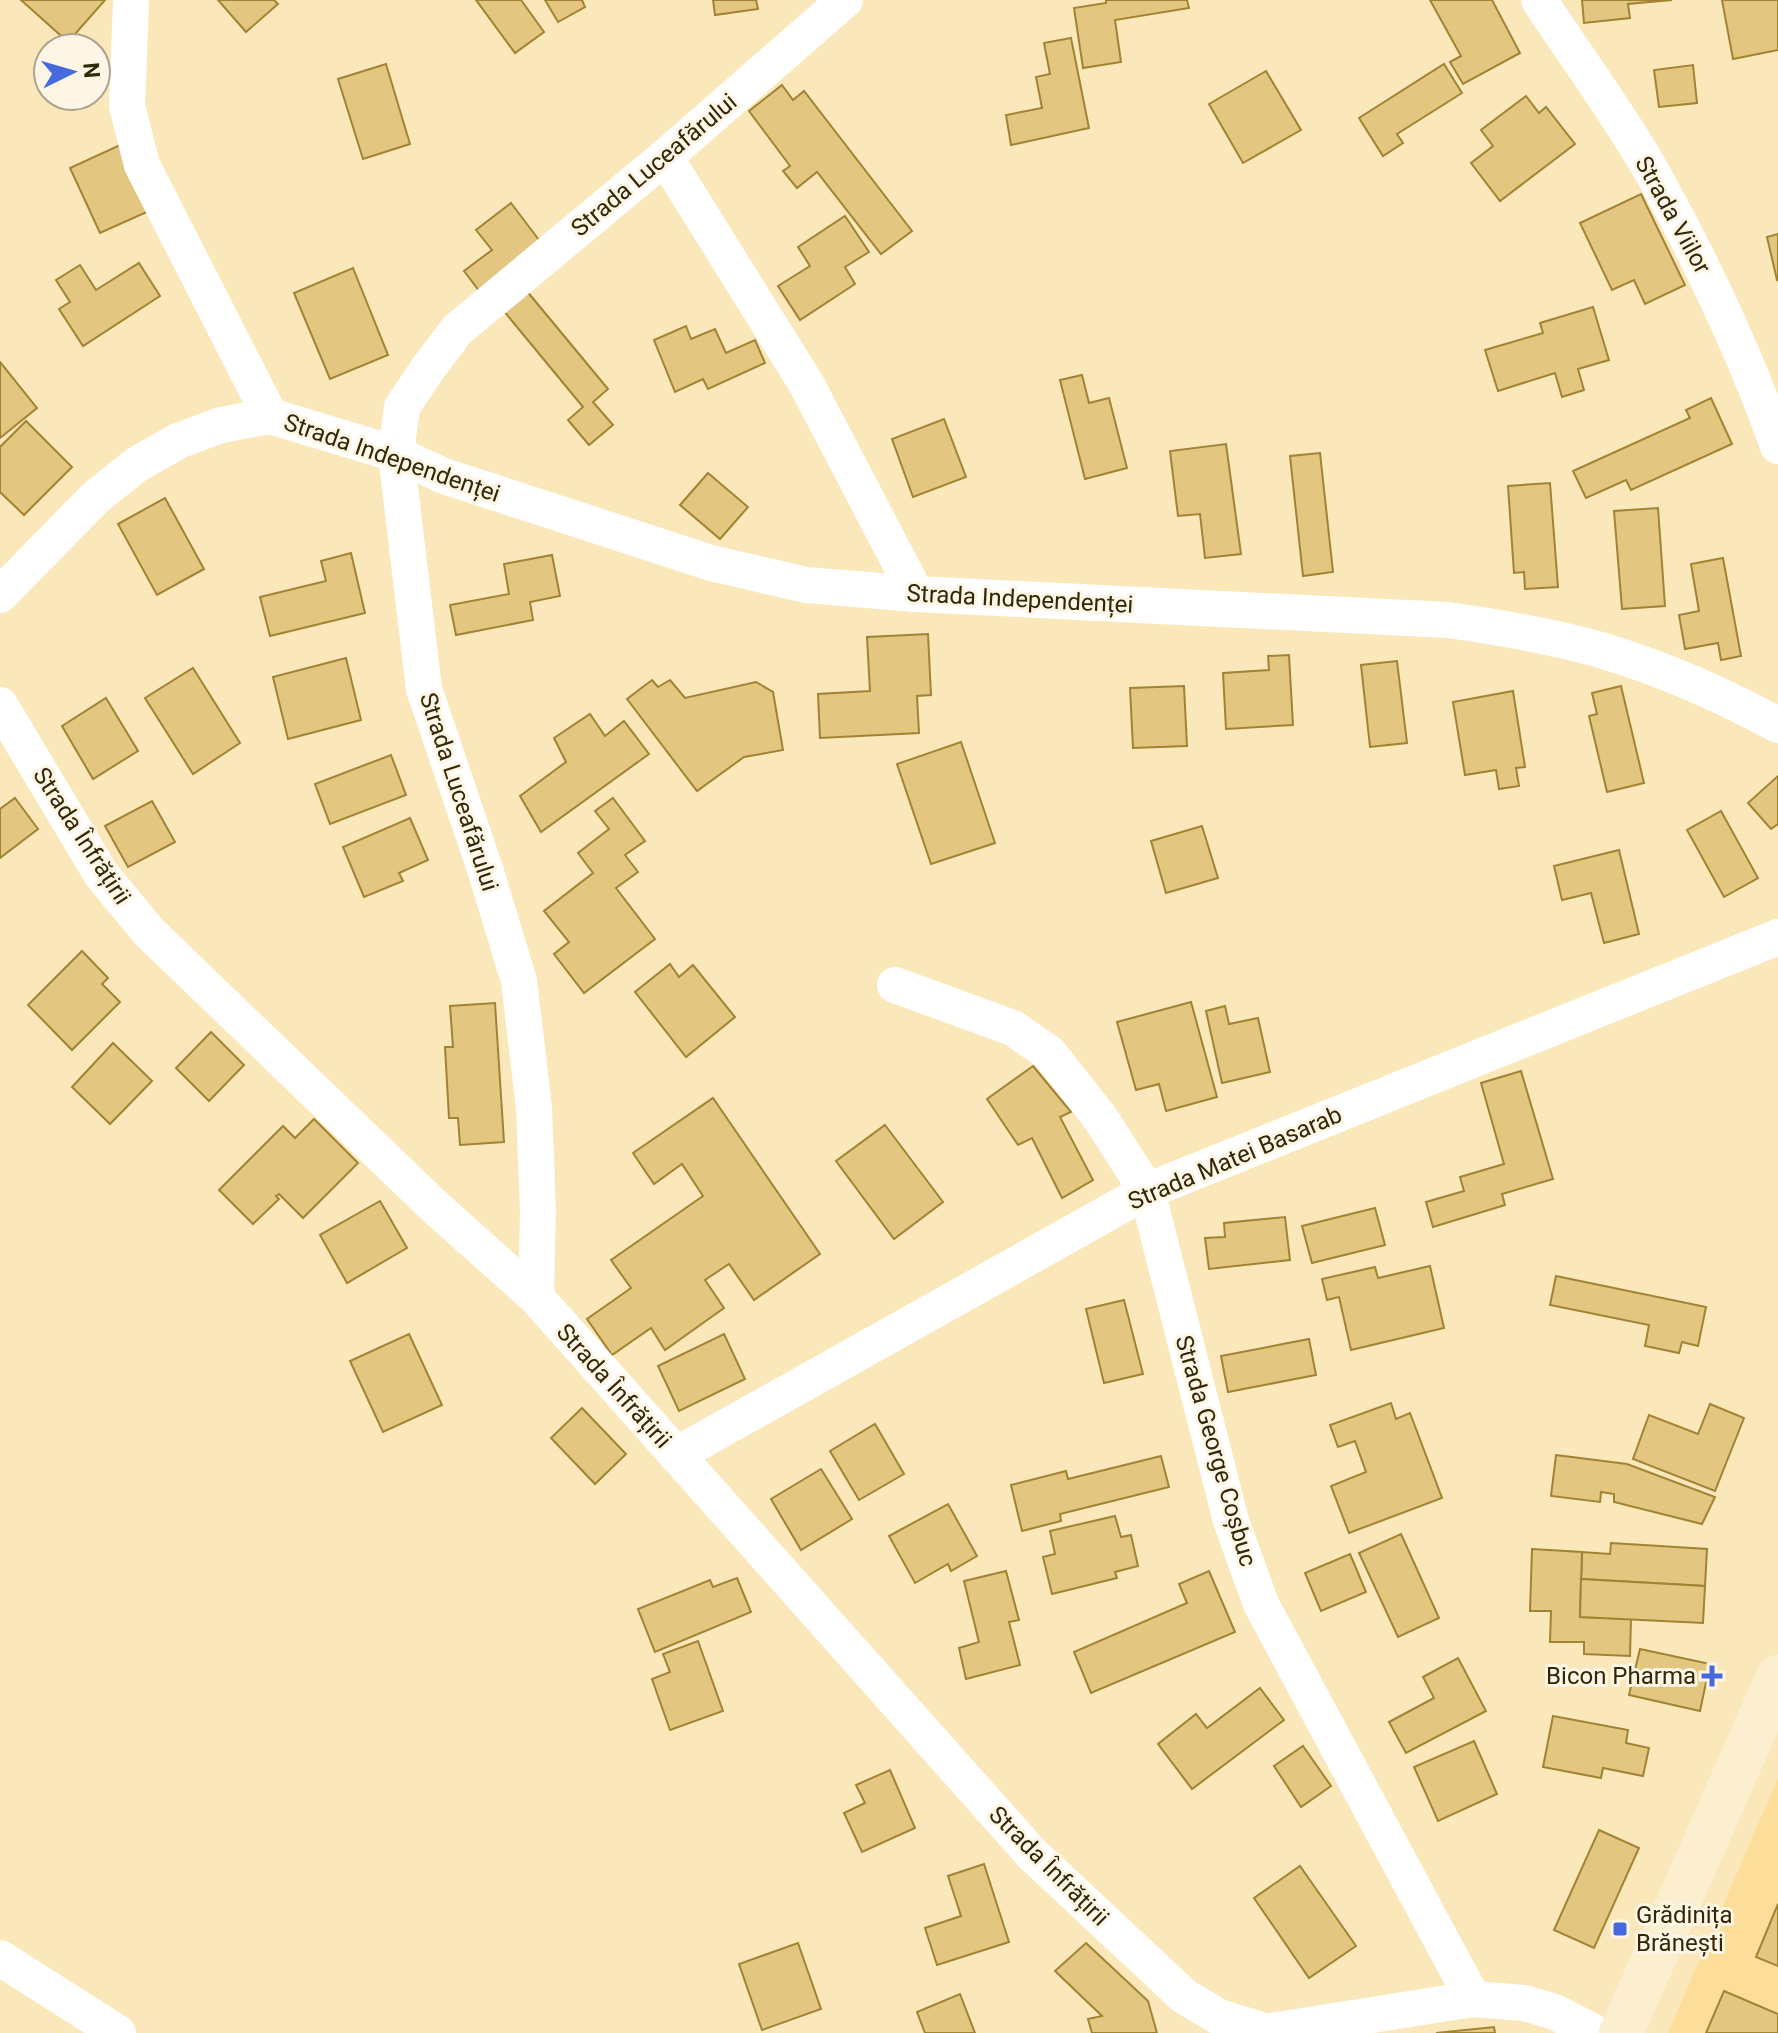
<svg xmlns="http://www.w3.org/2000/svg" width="1778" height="2033" viewBox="0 0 1778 2033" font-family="Roboto,sans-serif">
<rect width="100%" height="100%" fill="#fbe8ba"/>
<polygon fill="#fcde9a" points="1778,1778 1778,2033 1668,2033 1762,1815"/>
<g fill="#e3c680" stroke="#a28333" stroke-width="2">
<polygon points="21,0 105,0 68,42"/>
<polygon points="218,0 274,0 278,4 246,32"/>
<polygon points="476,0 521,0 544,32 515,53"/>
<polygon points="545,0 582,0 585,7 558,22"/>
<polygon points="713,0 756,0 758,9 715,15"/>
<polygon points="1106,0 1187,0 1189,8 1115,20 1121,62 1083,68 1074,8 1106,3"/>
<polygon points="1430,0 1492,0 1520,53 1463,84 1450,62 1461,56"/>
<polygon points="1582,0 1672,0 1628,4 1630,18 1584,23"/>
<polygon points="1722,0 1778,0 1778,50 1733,59"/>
<polygon points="1071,38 1089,128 1011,145 1006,115 1042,108 1036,77 1050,74 1044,43"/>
<polygon points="386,64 410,144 363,159 338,79"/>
<polygon points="1444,64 1462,93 1397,134 1403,143 1383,156 1359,118"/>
<polygon points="1693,65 1697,103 1659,107 1654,70"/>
<polygon points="1266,71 1301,130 1243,163 1209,104"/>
<polygon points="782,85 793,100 804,91 912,231 881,254 817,172 797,188 783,171 790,166 749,111"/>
<polygon points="1526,96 1539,113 1546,107 1575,144 1500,201 1471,163 1493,146 1481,130"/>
<polygon points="120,145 149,211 100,233 70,168"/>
<polygon points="1641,194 1685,285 1645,304 1634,280 1612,290 1580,223"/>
<polygon points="511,203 542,244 480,292 464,271 492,250 476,230"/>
<polygon points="845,216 869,252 845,267 855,284 800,320 778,286 810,266 798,247"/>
<polygon points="1778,234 1778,279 1777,280 1767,237"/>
<polygon points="139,263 160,296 83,346 59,309 70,302 56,280 80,265 96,290"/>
<polygon points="353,268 388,355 330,379 294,293"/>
<polygon points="526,290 608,389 593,402 613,425 589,445 568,420 583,407 503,310"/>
<polygon points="1593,307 1609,360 1578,369 1584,390 1562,397 1555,373 1498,391 1485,350 1543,333 1540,323"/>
<polygon points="686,326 691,339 715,329 726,353 755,340 765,363 708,389 703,379 675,392 654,340"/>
<polygon points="0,362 37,408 0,438"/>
<polygon points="1082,375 1089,403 1109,398 1127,468 1085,479 1060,380"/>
<polygon points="1711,398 1732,444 1631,490 1626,480 1586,498 1573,471 1690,418 1686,410"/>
<polygon points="944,419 966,477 913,497 892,439"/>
<polygon points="26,421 72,467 24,515 0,492 0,447"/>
<polygon points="1226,444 1241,554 1205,558 1200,514 1178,516 1170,451"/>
<polygon points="1320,453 1333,572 1303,576 1290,456"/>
<polygon points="708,473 748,507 720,539 680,505"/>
<polygon points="1550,483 1558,587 1525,589 1524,572 1514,573 1508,486"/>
<polygon points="165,498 204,569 157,595 118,524"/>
<polygon points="1658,508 1665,606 1622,609 1614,511"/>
<polygon points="351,553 365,613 270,636 260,597 326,581 321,561"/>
<polygon points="552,555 560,596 530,602 533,620 456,635 450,605 509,594 504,564"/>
<polygon points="1723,558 1741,656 1721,660 1718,643 1685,649 1679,615 1699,611 1691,564"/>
<polygon points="928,634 931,695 917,696 919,733 820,738 818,694 870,691 867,637"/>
<polygon points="1289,655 1293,725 1226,729 1223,673 1269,670 1268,656"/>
<polygon points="346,658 361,720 288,739 273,677"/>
<polygon points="1397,661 1407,743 1370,747 1361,665"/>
<polygon points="193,668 240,743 193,774 145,698"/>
<polygon points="652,680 658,687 670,680 685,698 756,682 773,692 783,750 744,757 697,791 627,699"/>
<polygon points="1184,686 1187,746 1133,748 1130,688"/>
<polygon points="1621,686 1644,783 1607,792 1589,716 1597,714 1592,693"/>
<polygon points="1513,691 1525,767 1516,768 1519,786 1499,789 1496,770 1465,775 1453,702"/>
<polygon points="106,698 138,751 93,779 62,726"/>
<polygon points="590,714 605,736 624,721 649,754 541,832 520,796 566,762 554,738"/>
<polygon points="961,742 995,843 931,864 897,764"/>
<polygon points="391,755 406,795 330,824 315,784"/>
<polygon points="1778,776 1778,824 1771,829 1748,803"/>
<polygon points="15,798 38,829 0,858 0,809"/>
<polygon points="613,798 645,841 625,855 638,872 616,888 655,939 584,993 554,954 569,942 544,911 593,873 578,853 609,829 595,811"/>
<polygon points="152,801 175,842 128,867 105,826"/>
<polygon points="1721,811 1758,878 1724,897 1687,830"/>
<polygon points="410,818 428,860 399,873 403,881 364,897 343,847"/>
<polygon points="1202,826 1218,878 1166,893 1151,841"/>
<polygon points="1619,850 1639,934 1604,943 1591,893 1562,900 1554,866"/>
<polygon points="82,951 108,978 102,984 120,1002 72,1050 28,1005"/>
<polygon points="670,964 679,977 693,965 735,1017 686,1057 635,992"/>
<polygon points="1191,1002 1217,1097 1166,1111 1159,1084 1136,1090 1117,1022"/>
<polygon points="495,1003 504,1142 460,1145 458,1118 449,1118 445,1047 453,1047 450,1006"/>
<polygon points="1225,1006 1229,1024 1258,1018 1270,1072 1222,1083 1206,1011"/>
<polygon points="211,1032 244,1065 209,1101 176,1068"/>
<polygon points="113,1043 152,1081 110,1124 72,1087"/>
<polygon points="1033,1066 1071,1112 1060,1117 1093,1180 1062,1198 1032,1138 1018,1145 987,1099"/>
<polygon points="1521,1071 1553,1179 1502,1194 1505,1205 1433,1227 1426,1202 1464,1191 1460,1177 1504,1164 1481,1083"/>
<polygon points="713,1098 820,1254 754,1300 729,1264 705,1280 724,1308 665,1350 651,1328 612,1355 587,1319 631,1288 611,1260 703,1196 682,1164 654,1184 633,1153"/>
<polygon points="314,1119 358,1163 303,1218 279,1194 276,1196 279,1199 253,1224 219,1190 283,1126 295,1138"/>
<polygon points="885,1125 943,1202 894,1239 836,1161"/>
<polygon points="380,1201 407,1248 347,1283 320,1235"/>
<polygon points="1375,1208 1385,1245 1312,1263 1302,1226"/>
<polygon points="1285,1217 1290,1260 1209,1269 1205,1238 1225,1237 1224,1223"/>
<polygon points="1430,1266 1444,1328 1351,1350 1339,1297 1327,1300 1322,1279 1375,1267 1378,1278"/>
<polygon points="1556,1276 1706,1307 1698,1346 1682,1342 1679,1353 1645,1346 1649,1325 1550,1305"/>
<polygon points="1124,1300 1143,1374 1104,1383 1086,1309"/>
<polygon points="409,1334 442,1405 383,1432 350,1361"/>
<polygon points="724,1334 745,1379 679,1411 658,1366"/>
<polygon points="1309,1339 1316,1375 1228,1392 1221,1356"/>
<polygon points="1391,1403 1396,1419 1410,1413 1442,1498 1349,1533 1331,1486 1366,1472 1355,1441 1338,1447 1330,1425"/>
<polygon points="1710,1404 1744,1418 1715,1491 1633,1459 1649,1415 1698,1434"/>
<polygon points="582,1408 626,1454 595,1484 551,1438"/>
<polygon points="875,1424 904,1474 859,1500 830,1451"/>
<polygon points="1556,1455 1627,1464 1715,1497 1702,1524 1614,1502 1614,1494 1601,1492 1600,1502 1551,1496"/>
<polygon points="1161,1456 1169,1487 1060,1514 1061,1521 1022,1531 1011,1485 1066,1471 1068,1479"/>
<polygon points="821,1469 852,1519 801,1550 771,1499"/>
<polygon points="948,1504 977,1556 951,1571 948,1564 915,1583 889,1536"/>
<polygon points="1115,1516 1121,1537 1131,1535 1138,1566 1115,1572 1117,1578 1052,1594 1043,1557 1055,1554 1050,1531"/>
<polygon points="1401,1534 1439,1618 1398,1637 1359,1553"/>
<polygon points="1611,1543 1707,1549 1705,1586 1581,1579 1582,1552 1610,1554"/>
<polygon points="1532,1549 1582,1552 1580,1617 1631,1619 1630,1656 1584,1654 1584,1642 1550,1642 1551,1611 1530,1611"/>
<polygon points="1350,1554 1366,1592 1321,1611 1305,1573"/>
<polygon points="1006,1571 1019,1620 1009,1622 1020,1665 966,1679 959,1648 979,1642 964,1581"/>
<polygon points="1209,1571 1235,1632 1091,1693 1074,1652 1187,1603 1179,1584"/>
<polygon points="737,1578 751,1612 655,1652 638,1609 710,1580 713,1587"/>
<polygon points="1581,1579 1705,1586 1703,1623 1580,1617"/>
<polygon points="698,1641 723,1711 670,1730 652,1679 670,1672 663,1654"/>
<polygon points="1640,1649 1710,1664 1700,1711 1629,1695"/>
<polygon points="1458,1658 1486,1711 1406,1753 1389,1722 1434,1698 1423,1677"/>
<polygon points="1260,1688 1284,1720 1192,1789 1158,1744 1196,1714 1207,1728"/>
<polygon points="1553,1716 1628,1730 1626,1743 1649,1748 1643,1776 1603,1768 1601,1778 1543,1767"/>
<polygon points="1474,1741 1497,1794 1438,1821 1414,1767"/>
<polygon points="1303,1746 1331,1786 1301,1807 1274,1766"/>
<polygon points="890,1770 915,1828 862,1852 844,1813 865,1803 856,1785"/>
<polygon points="1599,1830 1639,1848 1594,1948 1554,1930"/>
<polygon points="984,1864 1009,1942 937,1965 925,1928 961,1916 948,1876"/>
<polygon points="1300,1866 1356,1946 1309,1978 1254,1898"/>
<polygon points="1778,1904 1778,1966 1756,1957"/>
<polygon points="798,1943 821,2009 762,2030 739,1964"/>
<polygon points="1086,1943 1148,2001 1157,2033 1092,2033 1088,2019 1102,2016 1055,1971"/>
<polygon points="1724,1991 1778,2014 1778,2033 1706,2033"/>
<polygon points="960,1994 975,2033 925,2033 917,2012"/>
<polygon points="1494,2027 1495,2033 1436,2033"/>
</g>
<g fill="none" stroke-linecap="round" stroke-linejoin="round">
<g stroke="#fff" stroke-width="36">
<polyline points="131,0 127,106 142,165 270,416"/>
<path d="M1539,0C1577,58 1619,114 1653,174C1702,262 1744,351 1778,446"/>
<polyline points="665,157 807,385 916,594"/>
<path d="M0,595L95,498L136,465L178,441L221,425L270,416L396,454L444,476L711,563L806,585L916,594L1448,620C1490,626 1533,633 1574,643C1644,660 1715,691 1778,725"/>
<polyline points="0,705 101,874 149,932 435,1207 536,1297 1032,1854 1184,1996 1219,2017 1264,2031"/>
<polyline points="895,985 1013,1028 1049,1053 1101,1119 1147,1191 1231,1521 1261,1604 1473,1999"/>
<polyline points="536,1297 538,1211 534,1108 519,981 486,872 424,689 396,454 402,407 429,367 457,330 665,157 845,0"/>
<polyline points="676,1455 1147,1191 1778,937"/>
<polyline points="0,1958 118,2033"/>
<polyline points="1258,2033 1473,1999 1524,2003 1555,2012 1595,2033"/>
</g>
<polyline stroke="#fcefcf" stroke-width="44" points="1621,2033 1778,1677"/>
</g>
<g fill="#466add" stroke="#fdf6e7" stroke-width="3">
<path d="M1708 1664h8v8h8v8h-8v8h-8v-8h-8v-8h8z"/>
<rect x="1612" y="1921" width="16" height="16" rx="4"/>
</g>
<g text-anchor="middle" stroke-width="6" stroke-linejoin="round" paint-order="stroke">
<g font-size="24" fill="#342705" stroke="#fdf6e7">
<text transform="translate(654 165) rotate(-40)" y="8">Strada Luceafărului</text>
<text transform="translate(1673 215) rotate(61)" y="8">Strada Viilor</text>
<text transform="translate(392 458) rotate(19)" y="8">Strada Independenței</text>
<text transform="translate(1020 599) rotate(3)" y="8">Strada Independenței</text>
<text transform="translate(459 792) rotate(72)" y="8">Strada Luceafărului</text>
<text transform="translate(82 836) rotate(57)" y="8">Strada Înfrățirii</text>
<text transform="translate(1235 1158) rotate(-23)" y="8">Strada Matei Basarab</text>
<text transform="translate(614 1386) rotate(48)" y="8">Strada Înfrățirii</text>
<text transform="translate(1216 1451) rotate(74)" y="8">Strada George Coșbuc</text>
<text transform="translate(1049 1866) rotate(45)" y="8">Strada Înfrățirii</text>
</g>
<g font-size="24" fill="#342705" stroke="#fdf6e7" text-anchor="end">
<text x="1696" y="1684">Bicon Pharma</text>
<text x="1636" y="1923" text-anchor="start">Grădinița<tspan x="1636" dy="28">Brănești</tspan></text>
</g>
</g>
<g transform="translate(72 72) rotate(85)"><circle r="38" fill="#fdf6e7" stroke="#ada38d" stroke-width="2"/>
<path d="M0-6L14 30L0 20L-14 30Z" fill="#466add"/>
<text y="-12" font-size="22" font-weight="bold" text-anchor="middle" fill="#342705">N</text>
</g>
</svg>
